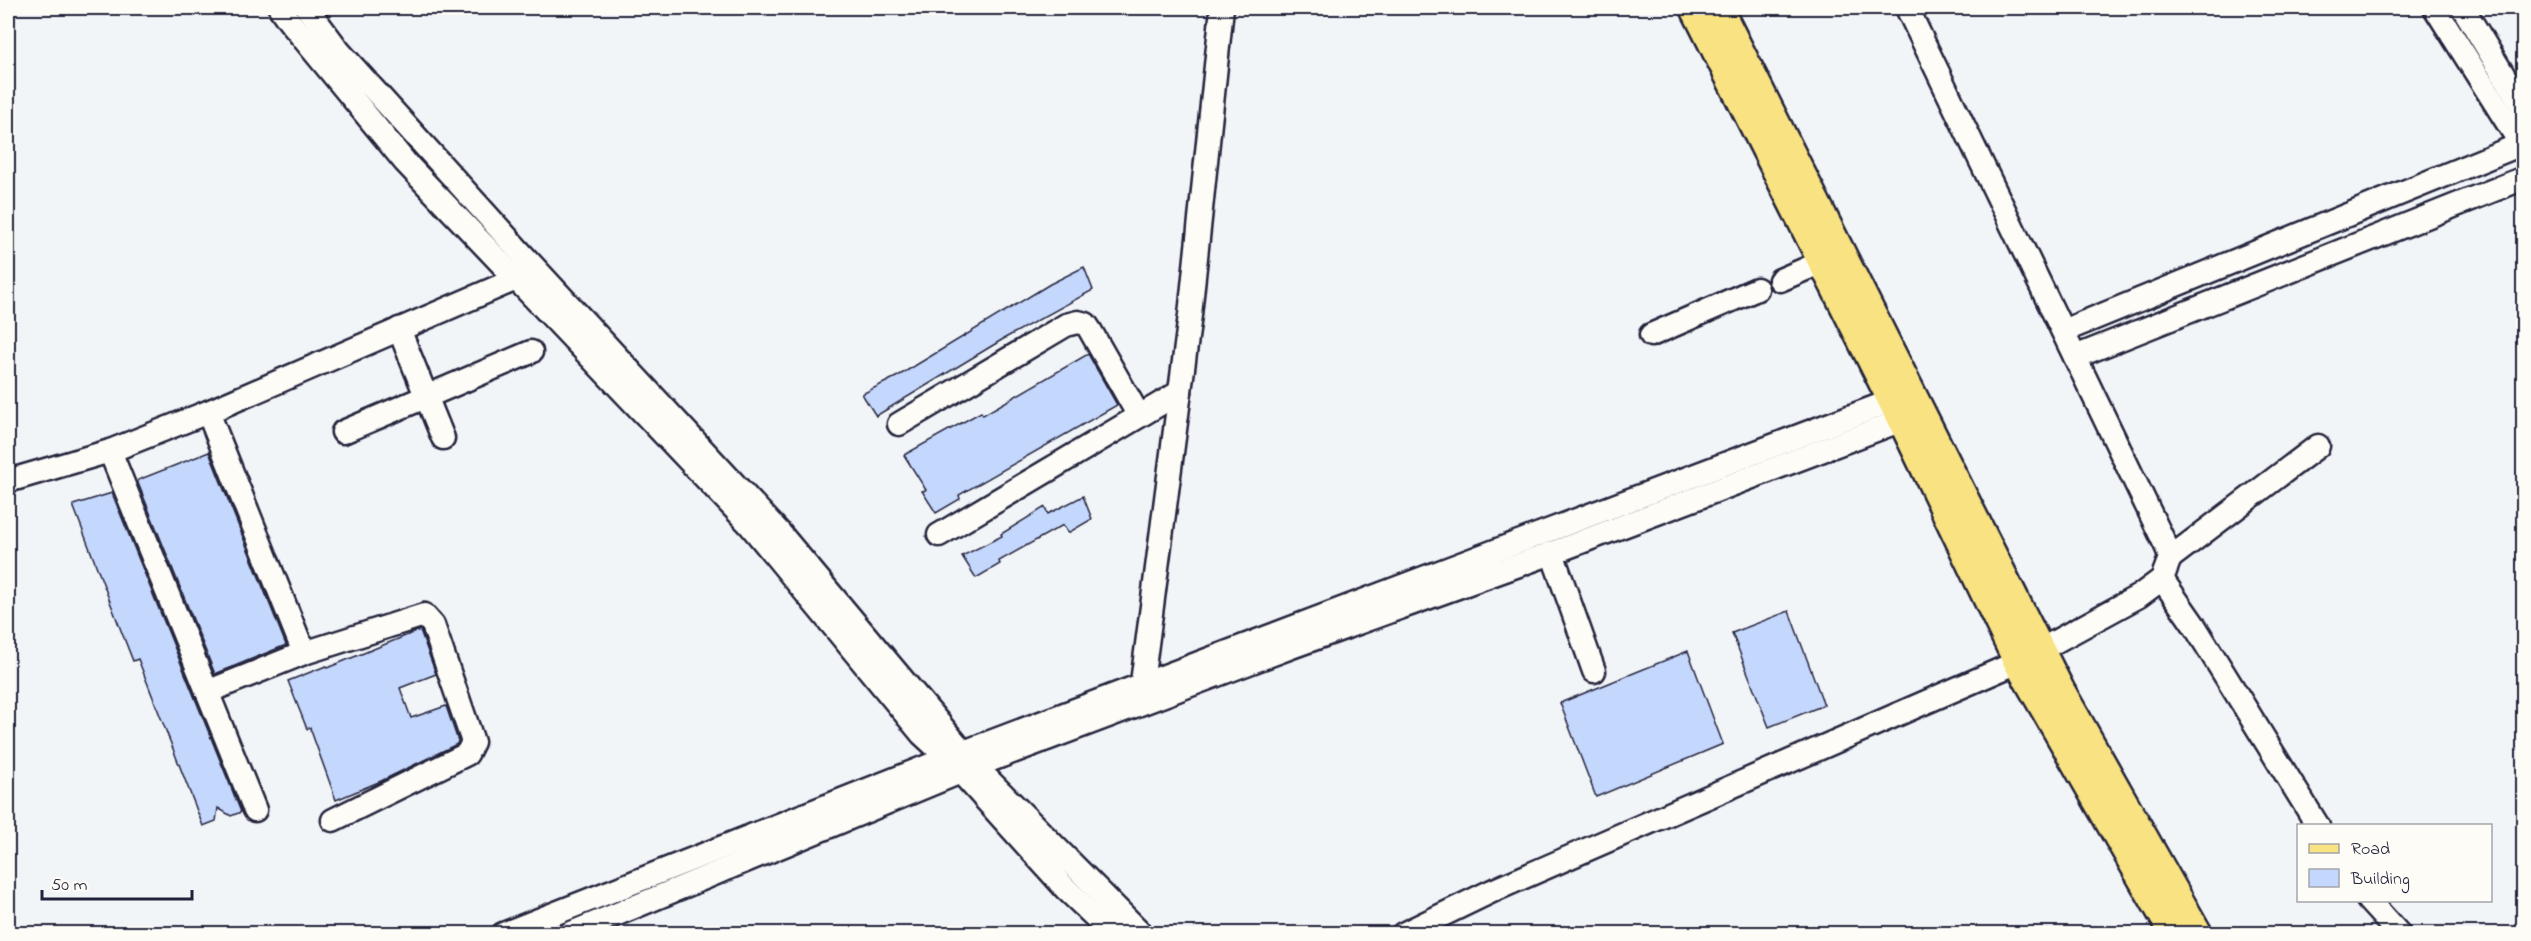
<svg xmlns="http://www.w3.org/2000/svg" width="2531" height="941" viewBox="0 0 2531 941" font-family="'Indie Flower',sans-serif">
<rect width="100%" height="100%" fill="#f2f5f8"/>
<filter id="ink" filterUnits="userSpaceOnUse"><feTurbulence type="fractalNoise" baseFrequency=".0167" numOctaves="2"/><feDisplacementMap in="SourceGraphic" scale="12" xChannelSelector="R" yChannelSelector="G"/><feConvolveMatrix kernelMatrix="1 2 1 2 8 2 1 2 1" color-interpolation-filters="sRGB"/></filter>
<g filter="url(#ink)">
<g fill="#c4d7fd" stroke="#22223b" stroke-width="1.5">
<polygon points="1084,267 1093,290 1005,338 876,416 862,394 898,376 1050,284"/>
<polygon points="1088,354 1117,405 959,495 960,499 936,513 922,491 926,490 904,455 981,412 983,415"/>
<polygon points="209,452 286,645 215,674 138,483 138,480"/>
<polygon points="112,493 241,812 231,816 218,808 216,821 203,826 138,659 133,661 122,633 73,505"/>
<polygon points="1083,496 1092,519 1068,533 1063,525 999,561 1000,564 976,578 962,556 1002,536 1001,534 1045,507 1048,514"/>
<polygon points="1789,611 1824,705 1769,727 1732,633"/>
<polygon points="420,630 436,674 400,688 411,718 446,706 458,741 457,744 381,781 336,800 310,728 307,729 288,681 326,666 327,668"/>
<polygon points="1688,651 1723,744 1596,797 1560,703"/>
</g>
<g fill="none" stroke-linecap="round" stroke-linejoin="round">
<g stroke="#22223b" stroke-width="27">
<g id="minor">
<polyline points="280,8 289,21 405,162 750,525 922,734 948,758 1065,888 1113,934"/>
<polyline points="307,8 339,51 522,254 779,532 975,766 1142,934"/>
<polyline points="2435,8 2524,149"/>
<polyline points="2463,8 2524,109"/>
<polyline points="1780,280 1822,262"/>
<polyline points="399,329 443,438"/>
<polyline points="2063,331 2524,143"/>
<polyline points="1651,335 1757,289"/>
<polyline points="2075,357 2524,178"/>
<polyline points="208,412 304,653"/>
<polyline points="899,424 1066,325 1078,322 1086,324 1090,330 1139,416"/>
<polyline points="343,432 531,352"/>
<polyline points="110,451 255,810"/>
<polyline points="8,481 110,451 208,412 530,273"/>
<polyline points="939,535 1180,392"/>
<polyline points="1552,553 1594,671"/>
<polyline points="2170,558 2318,446"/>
<polyline points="2162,579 2194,625 2318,826"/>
<polyline points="207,692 304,653 424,615 433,625 473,742 467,754 333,820"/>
<polyline points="1140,698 1190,315 1222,8"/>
<polyline points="2368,900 2399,934"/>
<polyline points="503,934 948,758 1907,395"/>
<polyline points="569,934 975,766 1294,646 1552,553 1918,414"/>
<polyline points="1403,934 1492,891 2018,662 2139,596 2162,579 2170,558 2167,548 1907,8"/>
</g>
</g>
<g stroke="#22223b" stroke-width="33">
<g id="major">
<polyline points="1695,8 1907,430 2018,662 2174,934"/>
<polyline points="1718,8 2060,690 2198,934"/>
</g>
</g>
<use href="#minor" stroke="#fdfcf7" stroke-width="22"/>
<use href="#major" stroke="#f8e281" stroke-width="28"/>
</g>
</g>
<rect width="2531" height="941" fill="none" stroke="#fdfcf7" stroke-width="30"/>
<rect x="15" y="15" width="2501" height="911" fill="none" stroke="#22223b" stroke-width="2" filter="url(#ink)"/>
<rect x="2297" y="824" width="195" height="78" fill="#fdfcf7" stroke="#a5a5ac" stroke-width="1.5"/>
<rect x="2309" y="844" width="30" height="9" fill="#f8e281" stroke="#a5a5ac" stroke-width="1.5"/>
<text x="2351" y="854" font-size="18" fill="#22223b">Road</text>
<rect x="2309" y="869" width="30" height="18" fill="#c4d7fd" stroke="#a5a5ac" stroke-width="1.5"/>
<text x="2351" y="884" font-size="18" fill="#22223b">Building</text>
<path d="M42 890v9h150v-9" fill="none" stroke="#22223b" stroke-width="3"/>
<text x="51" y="890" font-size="18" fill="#22223b" stroke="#fdfcf7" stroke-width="4.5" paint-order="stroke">50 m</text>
</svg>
